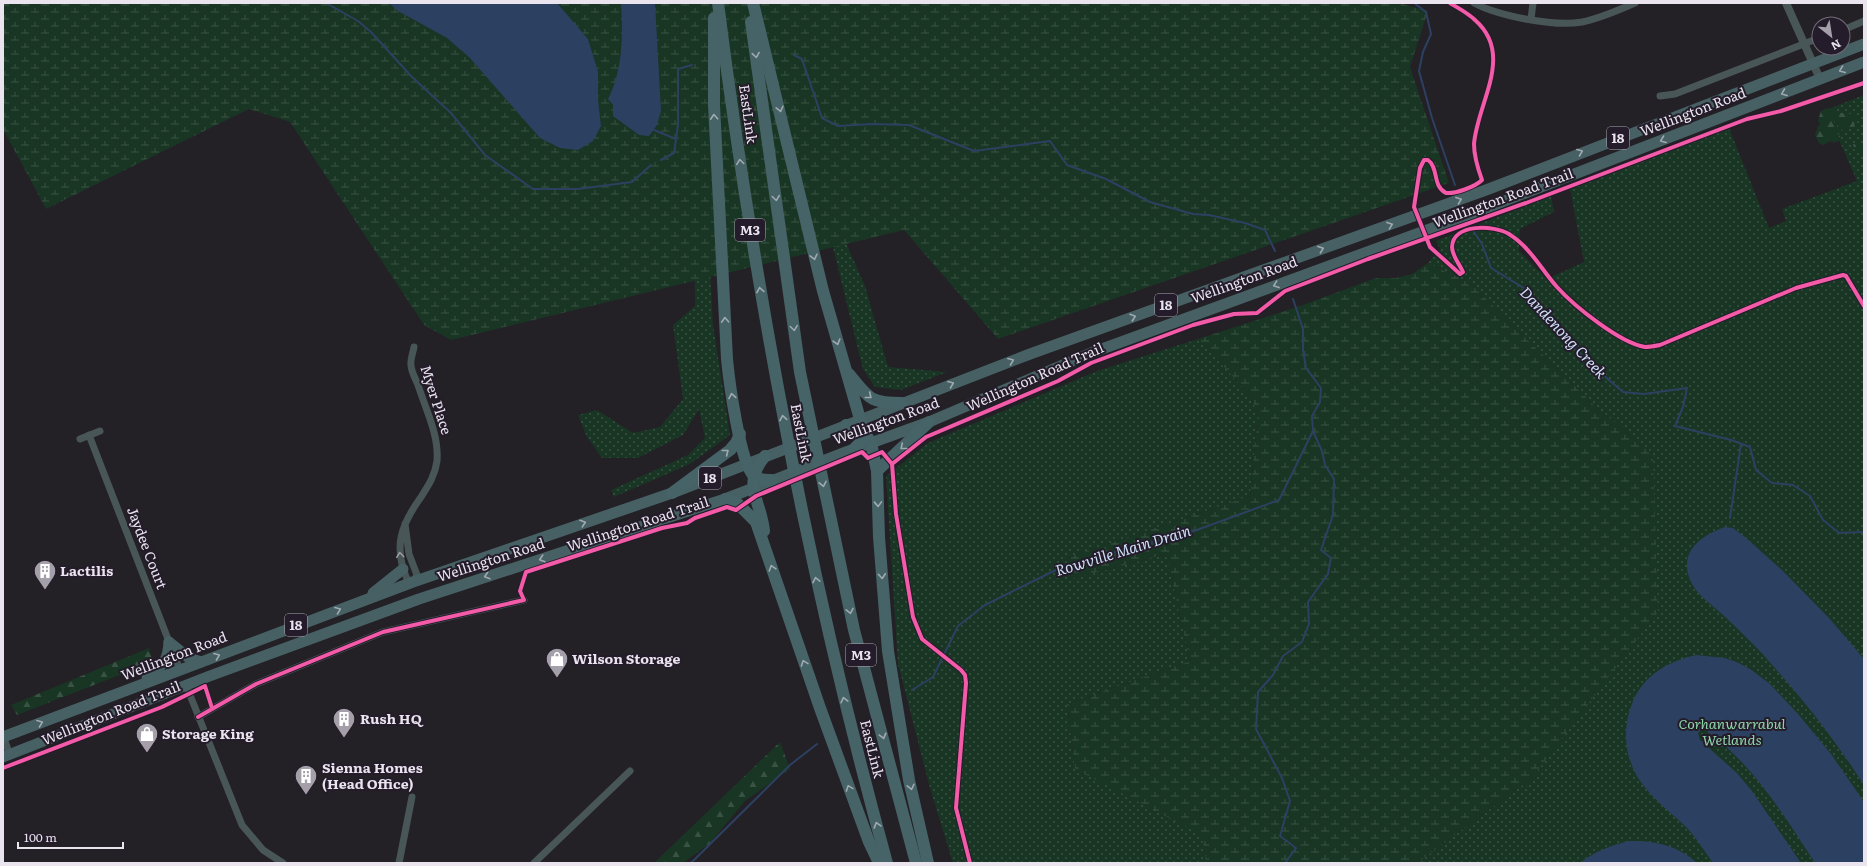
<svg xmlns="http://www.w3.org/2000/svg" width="1867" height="866" viewBox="0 0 1867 866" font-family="Literata,serif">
<defs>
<pattern id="grass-dots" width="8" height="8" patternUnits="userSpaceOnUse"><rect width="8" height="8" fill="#193524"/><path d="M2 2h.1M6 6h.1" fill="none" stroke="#3a5244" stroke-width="1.8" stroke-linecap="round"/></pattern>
<pattern id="forest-firs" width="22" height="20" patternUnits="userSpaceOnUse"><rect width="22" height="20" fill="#193524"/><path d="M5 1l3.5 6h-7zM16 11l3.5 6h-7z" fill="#3a5244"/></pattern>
<pattern id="wetland-marsh" width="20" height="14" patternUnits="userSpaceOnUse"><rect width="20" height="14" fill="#193524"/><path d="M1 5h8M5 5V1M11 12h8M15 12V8" fill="none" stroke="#3a5244"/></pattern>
</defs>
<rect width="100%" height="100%" fill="#232026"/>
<g fill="url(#grass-dots)">
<polygon points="1864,95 1864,863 1417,863 1532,778 1653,454 1595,406 1470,283 1428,263 1440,249 1436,241 1551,196 1554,212 1520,229 1519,251 1547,279 1584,262 1570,189 1729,128 1769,228 1786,221 1782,209 1857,181 1826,110"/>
<polygon points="694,157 704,159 713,325 730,435 690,464 614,497 611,490 688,455 705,438 699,409 683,435 638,458 602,458 587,437 578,415 597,410 633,433 660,427 683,399 673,325 695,306"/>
<polygon points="835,218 865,286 888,367 947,372 901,390 875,387 863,369 828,227"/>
<polygon points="1198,339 1248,393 1258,413 1250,496 1066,558 1071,579 1166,554 1190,661 1067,704 1075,768 1203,835 1206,863 953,863 930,788 898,664 886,476 928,443 1097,371"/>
</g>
<g fill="url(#forest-firs)">
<polygon points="1827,108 1845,114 1857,114 1854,126 1843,131 1838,127 1837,121 1834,119 1837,133 1840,136 1841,140 1834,143 1831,141 1823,145 1819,143 1815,135 1818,126 1820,125 1818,120 1821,111"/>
<polygon points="1853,144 1864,144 1864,153 1855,151"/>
<polygon points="149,648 153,662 17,715 11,705"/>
<polygon points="780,742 790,769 745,801 710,843 683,863 654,863"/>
</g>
<g fill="url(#wetland-marsh)">
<polygon points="3,3 1399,3 1428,11 1410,67 1449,183 998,339 904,230 451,340 424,325 290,122 249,109 46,209 3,129"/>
<polygon points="1428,263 1470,283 1595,406 1653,454 1658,612 1532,778 1417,863 1206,863 1202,835 1075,769 1067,704 1190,661 1166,554 1071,579 1066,558 1250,496 1258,413 1248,393 1198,339 1300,306 1376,278 1396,278 1412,274"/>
</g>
<g fill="#2c4161">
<polygon points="389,3 557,3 588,39 598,72 598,100 601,126 593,141 578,150 560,148 540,138 469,57 447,38 398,11"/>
<path d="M621,3H655L661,111L657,125L649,136L639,135L613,116V105L608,99C623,71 623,34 621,3Z"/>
<path d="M1725,527L1733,528L1745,537L1783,571L1830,619L1864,659V785C1837,743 1807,704 1774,667C1758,648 1740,631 1723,615C1711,604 1694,593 1689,577C1680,549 1703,535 1725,527Z"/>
<path d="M1696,655L1725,658L1739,663L1753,671L1770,684L1799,715L1831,754L1864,802V863H1815C1784,815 1752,763 1705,730H1701L1698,733L1700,740L1737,773L1752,791L1801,863H1713C1705,852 1697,839 1688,829C1675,816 1660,805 1648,791C1625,766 1620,732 1633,701C1645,674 1669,661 1696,655Z"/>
<path d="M1628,841C1653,840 1678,845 1697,863H1580C1595,851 1610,846 1628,841Z"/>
</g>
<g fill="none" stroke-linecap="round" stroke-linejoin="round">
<g stroke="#2c4161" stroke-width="2">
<polyline points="326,3 358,21 371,32 412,77 451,113 485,155 533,189 578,189 632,182 651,165"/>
<polyline points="1414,3 1426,12 1431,34 1423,52 1419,71 1432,118 1455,185"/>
<polyline points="794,55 802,59 822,118 838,126 872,124 909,125 974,151 1050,141 1067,165 1106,179 1150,202 1193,214 1209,215 1245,223 1265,230 1275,251"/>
<polyline points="654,130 676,139"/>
<polyline points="661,160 674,153 678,125 678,69 692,65"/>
<polyline points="1474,232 1482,244 1491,268 1527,290 1542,312 1589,363 1623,392 1644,394 1687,388 1683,407 1675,426 1731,440 1750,447 1756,470 1772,483 1793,485 1810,496 1823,520 1839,533 1864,532"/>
<polyline points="1730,518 1741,444"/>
<polyline points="912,690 933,677 958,626 985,605 1064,566 1194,531 1279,500 1313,431"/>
<polyline points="691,863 790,765 817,744"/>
<polyline points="1285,863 1296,848 1280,836 1290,801 1282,778 1256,729 1258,692 1273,675 1283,656 1302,642 1309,624 1308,602 1328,574 1331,558 1321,550 1333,515 1334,479 1325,465 1322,451 1313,431 1312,416 1320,402 1321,388 1306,368 1303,350 1303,329 1293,299"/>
</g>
<g stroke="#485658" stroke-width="7">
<path d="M1474,3C1498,16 1555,27 1582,22C1601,18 1618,10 1635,3"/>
<polyline points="1531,19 1533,3"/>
<polyline points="1843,30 1864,21"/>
<polyline points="1660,96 1675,94 1819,38"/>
<polyline points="89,435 180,670"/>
<polyline points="80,439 100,431"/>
<path d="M405,524L409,554L417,575L413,582L407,579C393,546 401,525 421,497C428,486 435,476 437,461C439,435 426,410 418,385C416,379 411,372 411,365C410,360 413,353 414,347"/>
<polyline points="186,685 242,825 263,850 283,863"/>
<polyline points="198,717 256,684 383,632 524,600"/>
<polyline points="3,736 10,755"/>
<polyline points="399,863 412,797"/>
<polyline points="534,863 630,771"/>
</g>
<polyline stroke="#485658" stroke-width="8" points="1786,3 1820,79"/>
<g stroke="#466064" stroke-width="11">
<polyline points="373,593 403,569"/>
<polyline points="169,642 189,658 201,662"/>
<path d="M147,677C163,666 168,661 169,642"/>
<polyline points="3,737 413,582 672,493 1030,354 1486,190 1864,44"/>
<polyline points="3,757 207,677 419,599 725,499 846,452 929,422 1091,353 1471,214 1864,62"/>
</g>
<g stroke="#466367" stroke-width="12">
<path d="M718,3C755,293 809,581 887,863"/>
<polyline points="753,3 823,291 860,419 865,433 871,443 877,471 879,537 888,651 909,780 928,863"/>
<path d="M714,18V105L727,359C729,380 740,464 754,476C760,480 765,480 772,480"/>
<polyline points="751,22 800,372 854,630 916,863"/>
<path d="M849,374C869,398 869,403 902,403"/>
<polyline points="846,425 857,427 865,433"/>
<polyline points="854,449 861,442 865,433"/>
<polyline points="877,471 929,422"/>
<polyline points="672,493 730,450 736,443 740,434"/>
<polyline points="725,499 737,503 756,522 820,708 869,842 879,863"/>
<path d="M764,531C761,500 741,485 765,456"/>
</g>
<g stroke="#241c2a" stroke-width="6">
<g id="cycleway">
<path d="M1450,3C1458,8 1468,13 1475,20C1515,55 1477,103 1474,144C1474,156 1478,169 1482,180C1475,187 1455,194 1446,193C1432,186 1439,168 1428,160H1424L1420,168L1414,207L1430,247L1460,274L1463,272C1459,263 1452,256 1452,247C1453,223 1494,225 1509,234C1530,247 1541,269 1557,287C1574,306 1620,343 1645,347C1650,347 1655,346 1660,345L1796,288L1843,275L1846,276L1864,306"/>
<polyline points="892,464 896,514 913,617 922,639 961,670 965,675 966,683 956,808 970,863"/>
<polyline points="198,717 256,684 383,632 524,600 520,591 526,572 662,528 687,523 695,518 727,507 736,510 756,496 862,452 868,458 882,452 892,464 926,437 1058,381 1091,363 1193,325 1234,314 1257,313 1285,291 1368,259 1526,203 1747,119 1781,111 1864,83"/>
<polyline points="3,768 162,707 205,686 212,708"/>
</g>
</g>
<use href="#cycleway" stroke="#f35aa7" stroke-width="4"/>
</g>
<defs><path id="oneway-chevron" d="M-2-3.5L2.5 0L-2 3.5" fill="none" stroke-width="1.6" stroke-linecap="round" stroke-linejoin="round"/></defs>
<g stroke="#a0aab1">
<use href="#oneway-chevron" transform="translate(756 55) rotate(81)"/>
<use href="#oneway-chevron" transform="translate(780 109) rotate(76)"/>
<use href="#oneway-chevron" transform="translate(714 117) rotate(-93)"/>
<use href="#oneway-chevron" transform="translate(740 162) rotate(-98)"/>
<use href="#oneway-chevron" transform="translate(776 198) rotate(82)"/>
<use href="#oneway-chevron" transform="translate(814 257) rotate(76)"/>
<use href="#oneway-chevron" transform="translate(760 290) rotate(-100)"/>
<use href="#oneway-chevron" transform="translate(725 320) rotate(-93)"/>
<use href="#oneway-chevron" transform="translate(794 328) rotate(82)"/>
<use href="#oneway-chevron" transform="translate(837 342) rotate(74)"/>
<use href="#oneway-chevron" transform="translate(732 396) rotate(-100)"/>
<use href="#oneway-chevron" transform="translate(869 396) rotate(39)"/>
<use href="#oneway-chevron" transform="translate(783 418) rotate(-100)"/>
<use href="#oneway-chevron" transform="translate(903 447) rotate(141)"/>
<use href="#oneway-chevron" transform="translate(726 452) rotate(-38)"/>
<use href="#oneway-chevron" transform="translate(823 484) rotate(78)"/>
<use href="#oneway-chevron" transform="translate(878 504) rotate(88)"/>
<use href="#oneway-chevron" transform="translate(772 568) rotate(-107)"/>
<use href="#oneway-chevron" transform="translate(882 576) rotate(86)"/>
<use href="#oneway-chevron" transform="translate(816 580) rotate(-102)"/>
<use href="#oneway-chevron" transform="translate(850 611) rotate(78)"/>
<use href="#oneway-chevron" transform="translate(804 663) rotate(-110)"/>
<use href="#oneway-chevron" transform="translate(844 700) rotate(-104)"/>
<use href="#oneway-chevron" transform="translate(883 736) rotate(75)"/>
<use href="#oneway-chevron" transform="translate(911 787) rotate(77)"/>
<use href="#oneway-chevron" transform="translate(849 788) rotate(-110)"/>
<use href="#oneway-chevron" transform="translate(877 825) rotate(-106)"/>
</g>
<g stroke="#a0a9b0">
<use href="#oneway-chevron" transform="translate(1842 70) rotate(159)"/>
<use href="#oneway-chevron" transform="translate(1784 93) rotate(159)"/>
<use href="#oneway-chevron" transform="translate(1663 140) rotate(159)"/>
<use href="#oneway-chevron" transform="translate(1580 152) rotate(-21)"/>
<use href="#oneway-chevron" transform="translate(1459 200) rotate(-20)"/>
<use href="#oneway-chevron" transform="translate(1390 225) rotate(-20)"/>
<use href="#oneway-chevron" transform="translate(1321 249) rotate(-20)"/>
<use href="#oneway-chevron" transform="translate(1276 285) rotate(160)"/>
<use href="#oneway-chevron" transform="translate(1133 317) rotate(-19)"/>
<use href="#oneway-chevron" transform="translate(1011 361) rotate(-21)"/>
<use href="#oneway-chevron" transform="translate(951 384) rotate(-21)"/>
<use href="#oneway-chevron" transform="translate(583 523) rotate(-18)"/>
<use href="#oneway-chevron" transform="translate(542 559) rotate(162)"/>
<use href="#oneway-chevron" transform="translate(487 576) rotate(162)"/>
<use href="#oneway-chevron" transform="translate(338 610) rotate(-21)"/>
<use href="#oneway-chevron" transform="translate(217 656) rotate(-21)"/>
<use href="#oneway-chevron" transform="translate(40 723) rotate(-21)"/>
</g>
<use stroke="#989da3" href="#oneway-chevron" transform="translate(400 555) rotate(-97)"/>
<defs>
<g id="building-pin" transform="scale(1.15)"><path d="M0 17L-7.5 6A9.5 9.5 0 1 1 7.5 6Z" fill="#a49fa8" stroke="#241c2a"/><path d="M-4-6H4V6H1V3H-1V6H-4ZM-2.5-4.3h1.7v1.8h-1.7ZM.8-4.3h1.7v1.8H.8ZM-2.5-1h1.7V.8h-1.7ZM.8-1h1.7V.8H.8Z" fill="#fff"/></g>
<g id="shop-pin" transform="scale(1.15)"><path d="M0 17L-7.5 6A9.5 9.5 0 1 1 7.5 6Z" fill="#a49fa8" stroke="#241c2a"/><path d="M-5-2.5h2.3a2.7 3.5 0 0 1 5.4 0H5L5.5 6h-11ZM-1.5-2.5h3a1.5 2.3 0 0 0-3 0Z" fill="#fff"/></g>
</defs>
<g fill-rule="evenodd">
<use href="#building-pin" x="45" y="571"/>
<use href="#shop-pin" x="557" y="659"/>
<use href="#building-pin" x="344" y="719"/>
<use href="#shop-pin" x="147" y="734"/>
<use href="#building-pin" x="306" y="776"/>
</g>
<g text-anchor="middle" stroke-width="4" stroke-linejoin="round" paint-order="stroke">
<g fill="#241c2a" stroke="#aea8b3" stroke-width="1">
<rect x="1607" y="127" width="22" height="22" rx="3"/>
<rect x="735" y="219" width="30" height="22" rx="3"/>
<rect x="1155" y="294" width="22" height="22" rx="3"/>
<rect x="699" y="467" width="22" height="22" rx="3"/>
<rect x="285" y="614" width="22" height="22" rx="3"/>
<rect x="846" y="644" width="30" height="22" rx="3"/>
</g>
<g font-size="13" font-weight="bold" fill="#e9e4ee">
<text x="1618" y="143">18</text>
<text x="750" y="235">M3</text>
<text x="1166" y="310">18</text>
<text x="710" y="483">18</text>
<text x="296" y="630">18</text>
<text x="861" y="660">M3</text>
</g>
<g font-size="14" fill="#e9e4ee" stroke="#241c2a">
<text transform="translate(1693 112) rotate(-21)" y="5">Wellington Road</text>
<text transform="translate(748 114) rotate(82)" y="5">EastLink</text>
<text transform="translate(1503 198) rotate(-20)" y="5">Wellington Road Trail</text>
<text transform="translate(1244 280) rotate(-20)" y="5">Wellington Road</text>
<text transform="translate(1035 377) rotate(-24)" y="5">Wellington Road Trail</text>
<text transform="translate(436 400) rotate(72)" y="5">Myer Place</text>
<text transform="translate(886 421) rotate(-20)" y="5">Wellington Road</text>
<text transform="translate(801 433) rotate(79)" y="5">EastLink</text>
<text transform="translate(638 524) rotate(-18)" y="5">Wellington Road Trail</text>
<text transform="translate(147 548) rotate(69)" y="5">Jaydee Court</text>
<text transform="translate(491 560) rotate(-18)" y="5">Wellington Road</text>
<text transform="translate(174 656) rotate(-21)" y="5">Wellington Road</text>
<text transform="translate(111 713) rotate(-22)" y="5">Wellington Road Trail</text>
<text transform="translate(872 749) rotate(76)" y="5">EastLink</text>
</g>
<g font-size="14" font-weight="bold" fill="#e9e4ee" stroke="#241c2a" text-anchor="start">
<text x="60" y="576">Lactilis</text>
<text x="572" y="664">Wilson Storage</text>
<text x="360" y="724">Rush HQ</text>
<text x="162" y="739">Storage King</text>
<text x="322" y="773">Sienna Homes<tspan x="322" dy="16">(Head Office)</tspan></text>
</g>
<g font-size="14" font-style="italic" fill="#8ed5a8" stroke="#241c2a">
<text x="1732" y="729">Corhanwarrabul<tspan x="1732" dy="16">Wetlands</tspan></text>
</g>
<g font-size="15" font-style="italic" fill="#cfe0f9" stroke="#241c2a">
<text transform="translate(1563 333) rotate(47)" y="5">Dandenong Creek</text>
<text transform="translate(1123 551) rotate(-17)" y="5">Rowville Main Drain</text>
</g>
</g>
<rect width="1867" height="866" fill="none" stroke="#e9e4ee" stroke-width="8"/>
<g transform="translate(1831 36) rotate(150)"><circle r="19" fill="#241c2a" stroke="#736c78"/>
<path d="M0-3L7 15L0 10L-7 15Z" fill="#a49fa8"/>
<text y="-6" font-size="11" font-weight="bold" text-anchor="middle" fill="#e9e4ee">N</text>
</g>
<path d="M18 842v6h105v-6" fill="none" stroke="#e9e4ee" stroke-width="2"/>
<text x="24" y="842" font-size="12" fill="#e9e4ee" stroke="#241c2a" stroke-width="3" paint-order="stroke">100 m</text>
</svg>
